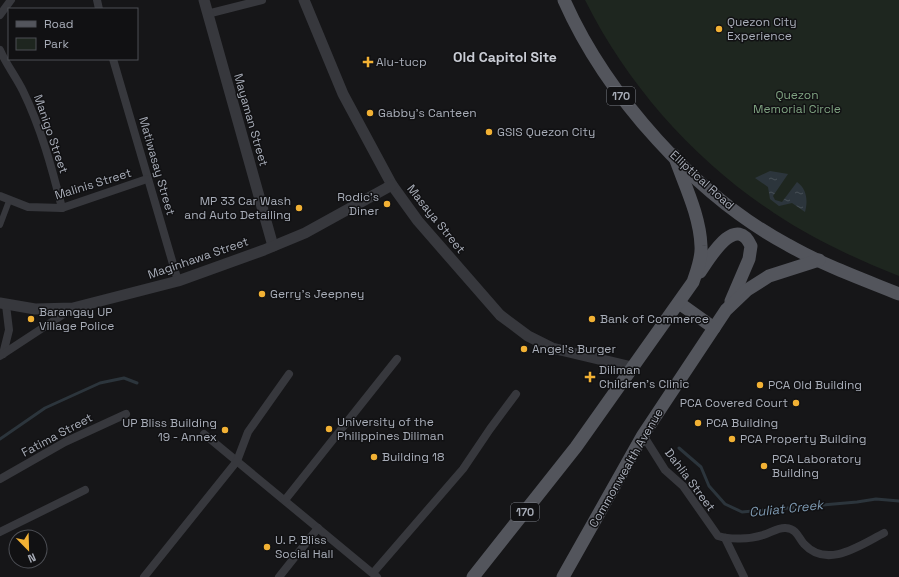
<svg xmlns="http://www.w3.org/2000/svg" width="899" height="577" viewBox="0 0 899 577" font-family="'Space Grotesk',sans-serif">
<defs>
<pattern id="water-ripples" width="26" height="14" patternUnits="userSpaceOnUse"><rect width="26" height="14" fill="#2c353c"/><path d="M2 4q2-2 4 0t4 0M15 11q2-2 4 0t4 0" fill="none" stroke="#485056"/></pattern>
</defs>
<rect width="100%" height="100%" fill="#161618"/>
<path fill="#1e261f" d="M585,0H899V276C856,259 813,239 774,213C695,161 628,86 585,0Z"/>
<path fill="url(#water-ripples)" d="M770,171L788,174L773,196L775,200L782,202L797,182C807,189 808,201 805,212L792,203L779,206L770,199L768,187L755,178Z"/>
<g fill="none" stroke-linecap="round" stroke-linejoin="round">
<g stroke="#2c353c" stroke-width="3">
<polyline points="0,439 45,408 100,383 124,378 137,383"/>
<polyline points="679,448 701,467 709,486 725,504 742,512 857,502 876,499 899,501"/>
</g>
<polyline stroke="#37383d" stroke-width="6" points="0,225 9,201"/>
<g stroke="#37383d" stroke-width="8">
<polyline points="97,0 99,9"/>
<polyline points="207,14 262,0"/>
<polyline points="0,15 11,0"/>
<path d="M0,50C6,64 16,77 23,91C41,128 52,168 62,208"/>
<polyline points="113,59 178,281"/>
<polyline points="0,196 28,207 62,208 147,179"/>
<polyline points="3,354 9,330 6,305"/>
<polyline points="0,356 73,308"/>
<polyline points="204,434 377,577"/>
<path d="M643,435L665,470L683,486L718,536C731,540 750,539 763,535C771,533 778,527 786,528C797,529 798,537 804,544C827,569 859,546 884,533"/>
<polyline points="0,479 65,442 126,414"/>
<polyline points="285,500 397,359"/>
<polyline points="0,532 85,490"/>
<polyline points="725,538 744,577"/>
<polyline points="373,573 463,469 490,429 516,394"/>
<polyline points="144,577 237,461 248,432 289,374"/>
<polyline points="279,577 318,528"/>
</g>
<g stroke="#37383d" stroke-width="11">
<polyline points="204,0 273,246"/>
<polyline points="304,0 343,94 392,185 418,221 500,315 528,336 552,348 632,367"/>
<polyline points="0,303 35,309 73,308 178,281 264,250 305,233 392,185"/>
</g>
<g stroke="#53555c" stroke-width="13">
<path d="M564,0C606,95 696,196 788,245C823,265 862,279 899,294"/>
<path d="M700,272C709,259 736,212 751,246L749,259L731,301"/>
<polyline points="679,303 714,328"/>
<path d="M473,577L576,447L693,282C697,270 702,258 701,246C700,215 684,184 674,155"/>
<polyline points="563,577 643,435 726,310 747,290 769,276 819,260"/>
</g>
</g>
<g fill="#f2b134" stroke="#111113" stroke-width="1.5">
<circle cx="719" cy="29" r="4"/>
<path d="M366 56h4v4h4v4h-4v4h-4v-4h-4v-4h4z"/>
<circle cx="370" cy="113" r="4"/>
<circle cx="489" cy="132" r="4"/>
<circle cx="387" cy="204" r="4"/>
<circle cx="299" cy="208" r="4"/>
<circle cx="262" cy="294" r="4"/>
<circle cx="31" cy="319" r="4"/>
<circle cx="592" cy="319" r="4"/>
<circle cx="524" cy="349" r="4"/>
<path d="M588 371h4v4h4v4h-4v4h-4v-4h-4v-4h4z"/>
<circle cx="760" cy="385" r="4"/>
<circle cx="796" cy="403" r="4"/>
<circle cx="698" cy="423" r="4"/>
<circle cx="329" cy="429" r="4"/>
<circle cx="225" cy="430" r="4"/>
<circle cx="732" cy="439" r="4"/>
<circle cx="374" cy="457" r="4"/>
<circle cx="764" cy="466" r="4"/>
<circle cx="267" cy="547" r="4"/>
</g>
<g text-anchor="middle" stroke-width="3" stroke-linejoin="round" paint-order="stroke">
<g fill="#111113" stroke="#7b7e86" stroke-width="1">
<rect x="607" y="87" width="28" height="18" rx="3"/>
<rect x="511" y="503" width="28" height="18" rx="3"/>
</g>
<g font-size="11" font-weight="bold" fill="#a8adb8">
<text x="621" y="100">170</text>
<text x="525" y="516">170</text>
</g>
<g font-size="12" fill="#a8adb8" stroke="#111113" text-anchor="start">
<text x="727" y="26">Quezon City<tspan x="727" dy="14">Experience</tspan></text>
<text x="376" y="66">Alu-tucp</text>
<text x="378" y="117">Gabby's Canteen</text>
<text x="497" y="136">GSIS Quezon City</text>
<text x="379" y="201" text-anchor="end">Rodic's<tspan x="379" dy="14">Diner</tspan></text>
<text x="291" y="205" text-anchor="end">MP 33 Car Wash<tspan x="291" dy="14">and Auto Detailing</tspan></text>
<text x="270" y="298">Gerry's Jeepney</text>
<text x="39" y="316">Barangay UP<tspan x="39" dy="14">Village Police</tspan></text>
<text x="600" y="323">Bank of Commerce</text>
<text x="532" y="353">Angel's Burger</text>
<text x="599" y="374">Diliman<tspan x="599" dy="14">Children's Clinic</tspan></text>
<text x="768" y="389">PCA Old Building</text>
<text x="788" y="407" text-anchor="end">PCA Covered Court</text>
<text x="337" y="426">University of the<tspan x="337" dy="14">Philippines Diliman</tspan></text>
<text x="217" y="427" text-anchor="end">UP Bliss Building<tspan x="217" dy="14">19 - Annex</tspan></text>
<text x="706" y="427">PCA Building</text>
<text x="740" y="443">PCA Property Building</text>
<text x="382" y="461">Building 18</text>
<text x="772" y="463">PCA Laboratory<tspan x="772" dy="14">Building</tspan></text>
<text x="275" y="544">U. P. Bliss<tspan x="275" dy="14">Social Hall</tspan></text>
</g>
<g font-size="12" fill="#7fa381" stroke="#111113">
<text x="797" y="99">Quezon<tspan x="797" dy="14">Memorial Circle</tspan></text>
</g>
<g font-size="12" fill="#a8adb8" stroke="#111113">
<text transform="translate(251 120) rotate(74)" y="4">Mayaman Street</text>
<text transform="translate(51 134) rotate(71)" y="4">Manigo Street</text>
<text transform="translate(157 166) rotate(74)" y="4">Matiwasay Street</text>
<text transform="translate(702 180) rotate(42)" y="4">Elliptical Road</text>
<text transform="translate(93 184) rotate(-17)" y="4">Malinis Street</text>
<text transform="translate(436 219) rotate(51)" y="4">Masaya Street</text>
<text transform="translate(198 258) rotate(-19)" y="4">Maginhawa Street</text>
<text transform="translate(57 435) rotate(-28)" y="4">Fatima Street</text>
<text transform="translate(626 468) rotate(-60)" y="4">Commonwealth Avenue</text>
<text transform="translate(690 480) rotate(53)" y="4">Dahlia Street</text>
</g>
<g font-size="13" font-style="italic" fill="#7f9bb3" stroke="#111113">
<text transform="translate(786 508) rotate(-6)" y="5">Culiat Creek</text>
</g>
<g font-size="14" font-weight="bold" fill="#c9ccd4" stroke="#111113">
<text x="505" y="62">Old Capitol Site</text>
</g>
</g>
<rect x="8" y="8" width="130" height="52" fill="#111113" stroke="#4d4f55"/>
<rect x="16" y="21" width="20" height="6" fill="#53555c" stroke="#4d4f55"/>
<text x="44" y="28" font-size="12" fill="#a8adb8">Road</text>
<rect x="16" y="38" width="20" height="12" fill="#1e261f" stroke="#4d4f55"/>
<text x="44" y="48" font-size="12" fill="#a8adb8">Park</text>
<g transform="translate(28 549) rotate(157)"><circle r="19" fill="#111113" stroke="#4d4f55"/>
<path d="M0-3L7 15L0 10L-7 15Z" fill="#f2b134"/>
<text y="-6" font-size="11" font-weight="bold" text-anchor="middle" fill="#a8adb8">N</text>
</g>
</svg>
